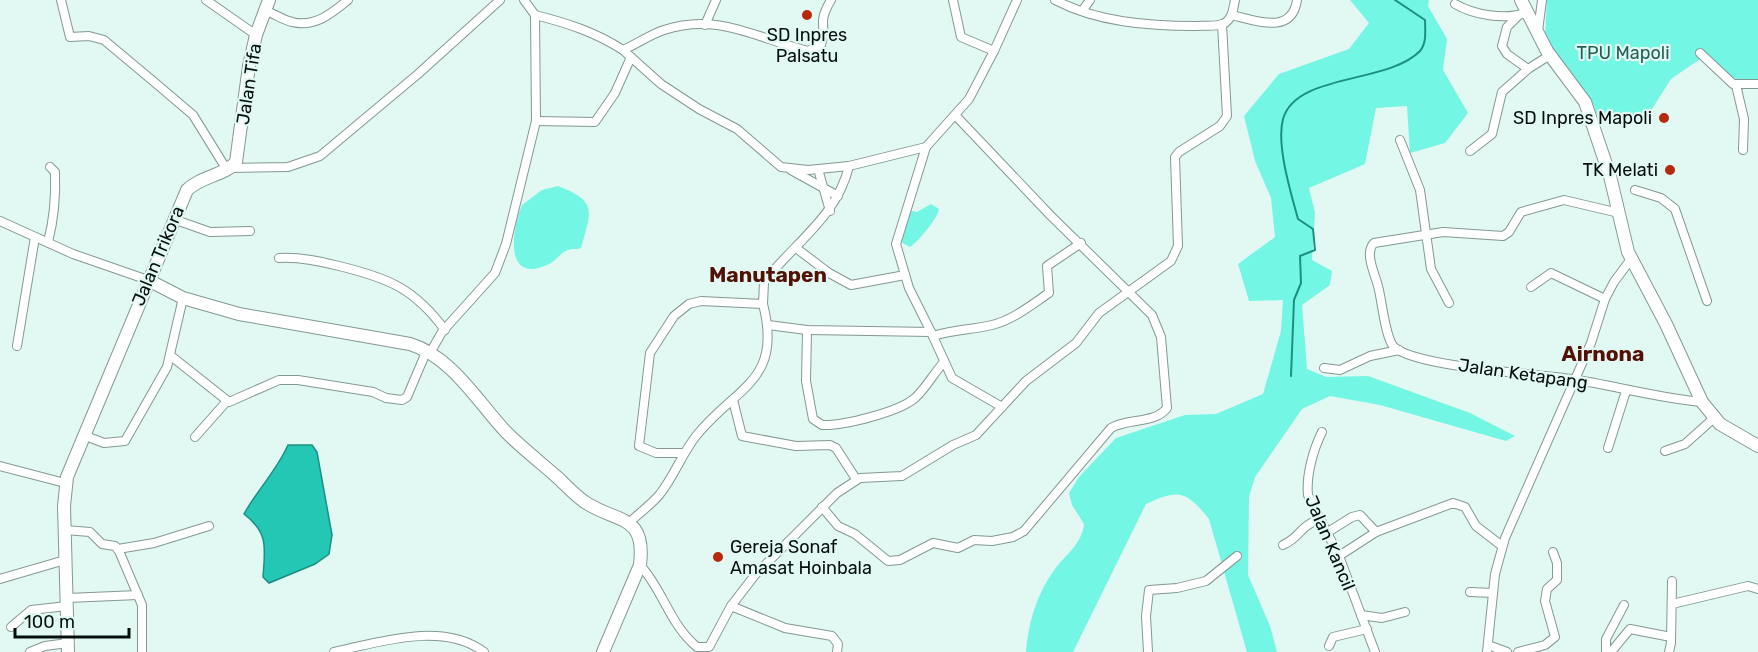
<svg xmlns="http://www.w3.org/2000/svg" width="1758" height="652" viewBox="0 0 1758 652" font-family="Rubik,sans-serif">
<rect width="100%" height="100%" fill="#e2f8f3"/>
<g fill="#73f6e3">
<path d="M1350,0H1429L1428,6L1447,39L1443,70L1468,113L1445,143L1410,153L1407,106L1376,108L1365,164L1309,188L1315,213L1312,260L1332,271L1330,285L1302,305L1307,369L1326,377L1368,376L1470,413L1515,436L1506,441L1380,405L1330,396L1302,409L1255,477L1249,497L1248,575L1270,626L1277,652H1247L1209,519C1186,490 1178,489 1146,504L1073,652H1026C1028,623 1037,593 1055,569C1066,554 1082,544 1084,524L1072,505L1069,493L1079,477L1116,438L1185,415L1216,414L1263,394L1281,331L1283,300L1249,301L1238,264L1275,237L1271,198L1255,161L1244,116L1279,74L1349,49L1369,23Z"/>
<polygon points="1547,0 1758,0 1758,84 1746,86 1703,57 1671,79 1645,120 1621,118 1596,123 1597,115 1594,106 1545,36"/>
<path d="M558,186C600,202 590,213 581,248C576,250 573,248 568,250C561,252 556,261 549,264C503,286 512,229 522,205L542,190Z"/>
<path d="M931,204L939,209C938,218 918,242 910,247L901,242L908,210L917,212Z"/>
</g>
<path fill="#23c7b4" stroke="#1b9082" stroke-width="1.5" d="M288,445H312L317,452L332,535L329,554L315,564L269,583L263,577C265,548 269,533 244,514C258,489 277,470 288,445Z"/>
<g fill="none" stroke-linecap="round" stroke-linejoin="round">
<path stroke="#1b9082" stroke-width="2" d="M1291,376L1294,300L1301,283L1300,256L1315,250L1313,229L1298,219C1291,193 1276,145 1283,119C1296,73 1388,84 1420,51C1427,43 1425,30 1425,20L1395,0"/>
<g stroke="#849894" stroke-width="10">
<g id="street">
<polyline points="61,0 70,37 89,36 104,40 153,81 193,115 227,170"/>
<polyline points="206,0 256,35"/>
<path d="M1055,0C1097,22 1148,26 1195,26C1204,25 1216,27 1223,24C1233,19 1233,9 1235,0"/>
<path d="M1455,4C1474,15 1504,20 1526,13"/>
<path d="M266,11C275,14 283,20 292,22C315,28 332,13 348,0"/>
<polyline points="1082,11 1090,0"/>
<path d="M535,15C567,23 595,32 623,50C637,44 649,35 664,30C719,12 758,39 808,51L821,45C828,24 816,25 831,0"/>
<path d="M1232,15C1257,21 1292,35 1297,0"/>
<polyline points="1519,15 1507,27 1502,46 1507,54 1528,69"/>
<polyline points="705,25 716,0"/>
<polyline points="1538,31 1542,0"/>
<polyline points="623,50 661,84 699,109 737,129 781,167 808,170 849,166 926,147 969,99 994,51 961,37 953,0"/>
<polyline points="994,51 1017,0"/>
<polyline points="1700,53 1733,84 1758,84"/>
<polyline points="1736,85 1744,119 1743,150"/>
<polyline points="536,121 595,122 615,93 631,57"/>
<polyline points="1400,140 1420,190 1431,269 1449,303"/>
<polyline points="1470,151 1492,134 1502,92 1528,69 1550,55"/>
<polyline points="231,168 288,167 320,156 418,74 500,0"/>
<polyline points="818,169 830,211"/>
<polyline points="791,170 838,196"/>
<polyline points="1635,190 1661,198 1675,209 1707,301"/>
<path d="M1619,213L1564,200L1521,212L1509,232L1503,236L1443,232L1374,243C1364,253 1375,274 1378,286C1382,300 1385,338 1394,347C1416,367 1537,374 1572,379C1616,386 1658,398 1702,402"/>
<polyline points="173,219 210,232 250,231"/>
<polyline points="0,221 73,254 148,280"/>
<path d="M48,242C54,219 56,196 55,172L50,167"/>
<polyline points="796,248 829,273 851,285 905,275"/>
<path d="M279,258C301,257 318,261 339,266C388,278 414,288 445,330"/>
<polyline points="1531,287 1551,273 1605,299"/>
<polyline points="768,325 807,330 931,332 909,288 896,244 926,147"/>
<path d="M807,330L806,381L813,419L822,425C843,426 899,412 915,398C926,388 934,373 944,362"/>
<polyline points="931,332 952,378 1002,407"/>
<path d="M933,336C955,329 972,330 992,325C1013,320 1031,305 1049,293L1047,266L1081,243"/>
<polyline points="17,346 35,237"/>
<polyline points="430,353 442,332 495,273 506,244 536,121 535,15 524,0"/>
<polyline points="171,356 229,402 279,380 298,380 373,392 386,398 402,400 407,397 427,350"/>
<polyline points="1324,368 1340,370 1370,356 1399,350"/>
<polyline points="733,400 742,436 796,446 830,445 836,448 856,479"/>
<path d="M1322,432C1313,450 1306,476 1308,495L1339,556L1375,652"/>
<polyline points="83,435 104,443 125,441 167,367 183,298"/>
<polyline points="195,437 227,401"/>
<polyline points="1608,448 1626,391"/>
<polyline points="1665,451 1685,444 1714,418"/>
<path d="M684,453H656L639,446L650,353L674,316L689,304L701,301L763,304L764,282C794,243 837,217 849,166"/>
<polyline points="0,466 65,483"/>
<path d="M822,507L838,526L855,534L888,561L900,560L933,543L958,548L974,540L992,541L1013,537L1024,531L1111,428C1128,418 1155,424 1167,408L1161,337L1152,315L1051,216L956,116"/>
<path d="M630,522C639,513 651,505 660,494C674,476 682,454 696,436C736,386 783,382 763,304"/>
<polyline points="65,530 90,532 102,544 115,546 119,551 142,605 142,652"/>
<polyline points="1328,532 1352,517 1360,515 1376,532"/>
<path d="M1283,545C1302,536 1298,527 1320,519"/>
<polyline points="118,549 154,543 209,526"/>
<polyline points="1339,556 1376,532 1453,503 1465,507 1476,526 1502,546"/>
<path d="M640,565C663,590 670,625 697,647H709L731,606L755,575L837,493L860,478L902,476L953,445L976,435L1026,381L1076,343L1099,313L1171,261L1178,246L1175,157L1179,152L1220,126L1227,116L1222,24"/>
<polyline points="0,579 65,560"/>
<polyline points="1470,592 1493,593"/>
<polyline points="67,598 138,595"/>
<polyline points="1672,604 1748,586 1758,589"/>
<polyline points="731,606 785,628 832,636 838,644 837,652"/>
<polyline points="1361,615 1382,618 1405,612"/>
<polyline points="11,627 31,610 67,606"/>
<polyline points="1488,645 1507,652"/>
<polyline points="1329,646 1333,637 1367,629"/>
<polyline points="30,652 45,646 68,643"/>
<path d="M334,652C380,642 443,621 484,652"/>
<polyline points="1148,652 1146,616 1149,590 1177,588 1206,581 1237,556"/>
<polyline points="1487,652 1495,574 1505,538 1591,343 1605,299 1614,282 1631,259"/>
<polyline points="1518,652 1545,645 1555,637 1545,601 1547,589 1557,580 1557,563 1553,552"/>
<polyline points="1606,652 1606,639 1624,605"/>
<polyline points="1611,652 1630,629 1671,637"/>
<polyline points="1669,652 1671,643 1672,581"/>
</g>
</g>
<g stroke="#849894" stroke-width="14">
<g id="secondary">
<polyline points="1521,0 1547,51 1585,102 1610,176 1628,252 1666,324 1702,402 1720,424 1758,446"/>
<path d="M148,280L183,298L239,314L410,344C452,357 477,401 506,432C522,448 540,462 557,477C567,486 576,497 588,504C619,523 646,515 640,565L603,652"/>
<path d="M68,652L64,506L67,477L187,190C201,176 226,175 236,162L249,66L256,35L269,0"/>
</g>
</g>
<use href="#street" stroke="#fff" stroke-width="8"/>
<use href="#secondary" stroke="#fff" stroke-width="12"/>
</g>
<g fill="#b5290d" stroke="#e2f8f3" stroke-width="2">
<circle cx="807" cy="15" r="6"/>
<circle cx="1664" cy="118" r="6"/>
<circle cx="1670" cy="170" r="6"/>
<circle cx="718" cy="557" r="6"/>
</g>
<g text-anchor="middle" stroke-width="4.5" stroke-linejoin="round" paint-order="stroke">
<g font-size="18" fill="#070f0d" stroke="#e2f8f3" text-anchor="end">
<text x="807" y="41" text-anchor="middle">SD Inpres<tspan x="807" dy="21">Palsatu</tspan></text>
<text x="1652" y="124">SD Inpres Mapoli</text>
<text x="1658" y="176">TK Melati</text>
<text x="730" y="553" text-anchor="start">Gereja Sonaf<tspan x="730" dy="21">Amasat Hoinbala</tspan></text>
</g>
<g font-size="18" fill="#246057" stroke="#e2f8f3">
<text x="1623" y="59">TPU Mapoli</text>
</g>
<g font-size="18" fill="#070f0d" stroke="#e2f8f3">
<text transform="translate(249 84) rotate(-81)" y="6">Jalan Tifa</text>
<text transform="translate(158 256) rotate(-67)" y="6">Jalan Trikora</text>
<text transform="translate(1523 374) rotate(8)" y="6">Jalan Ketapang</text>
<text transform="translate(1330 543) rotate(67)" y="6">Jalan Kancil</text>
</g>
<g font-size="21" font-weight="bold" fill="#531105" stroke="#e2f8f3">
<text x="768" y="282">Manutapen</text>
<text x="1603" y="361">Airnona</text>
</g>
</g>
<path d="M15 628v9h114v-9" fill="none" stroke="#070f0d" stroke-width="3"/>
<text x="24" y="628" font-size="18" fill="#070f0d" stroke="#e2f8f3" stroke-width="4.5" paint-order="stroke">100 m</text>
</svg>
